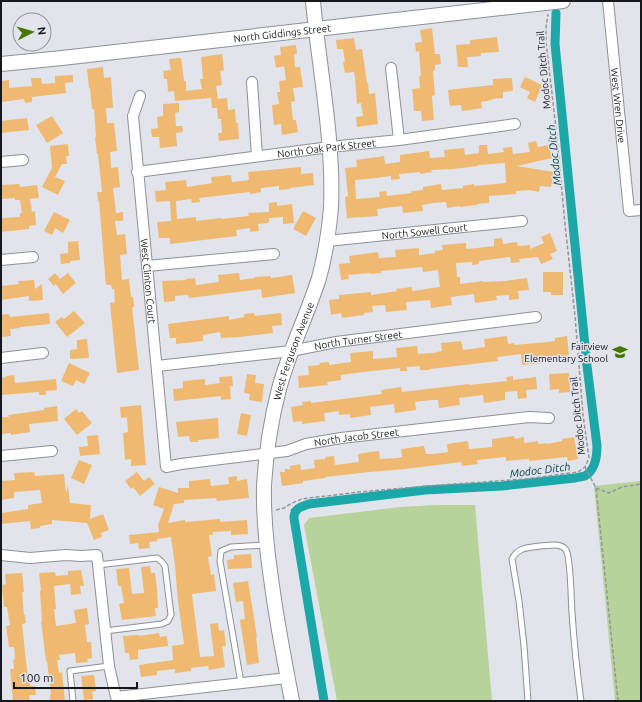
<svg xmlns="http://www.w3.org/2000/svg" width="642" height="702" viewBox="0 0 642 702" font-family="Ubuntu,sans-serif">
<rect width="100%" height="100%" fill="#e1e4eb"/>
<g fill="#b8d39a">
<polygon points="641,481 641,701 615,701 594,486"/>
<polygon points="435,505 475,505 492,701 337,701 304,525 309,518 400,507"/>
</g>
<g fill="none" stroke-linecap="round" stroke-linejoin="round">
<polyline stroke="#1a7c7e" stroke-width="2.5" points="292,510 295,511"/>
<path stroke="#1ca7a8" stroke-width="9" d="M324,701L294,518C294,508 301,507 309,504L425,490L502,486L575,478C577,477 582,477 585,476C595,470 597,457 597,446L587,366L555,44L556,13"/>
</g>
<g fill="#efb972" fill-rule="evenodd">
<polygon points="432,28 435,54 440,54 441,64 435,65 435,70 433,71 435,95 432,96 434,120 422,121 421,111 414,111 413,97 412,89 420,88 419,76 421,76 419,51 416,52 415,43 422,42 420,30"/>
<polygon points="497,37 499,52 481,53 481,56 467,57 468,67 458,67 456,45 470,44 470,40"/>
<polygon points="354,38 356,50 362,49 367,83 368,83 369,94 375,93 378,124 357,127 356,117 363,116 361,103 357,104 355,77 354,72 345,73 343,62 345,62 343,49 337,49 336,40"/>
<polygon points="296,45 297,54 294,54 295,67 300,67 303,87 293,88 295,101 291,102 293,120 296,120 298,132 282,135 281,124 274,125 272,105 279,104 277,92 280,92 279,81 286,80 284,66 276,68 274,56 281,55 280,47"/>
<polygon points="222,54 224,70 220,71 222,85 216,86 218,99 227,98 228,110 235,109 236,123 238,123 239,139 219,141 218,133 222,133 221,119 218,119 217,108 212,108 211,98 175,101 174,91 168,92 167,79 164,79 163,71 171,70 169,59 181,58 184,81 186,81 186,91 202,89 200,79 203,79 201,57"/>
<polygon points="103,67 104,78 111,77 113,108 106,108 107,123 114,123 117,151 110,152 111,168 118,167 120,187 113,188 116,213 123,212 123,221 115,221 117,235 125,234 127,254 120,255 122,280 129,279 131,297 133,297 134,307 132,307 139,370 117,373 110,303 115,302 114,289 112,289 111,285 106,285 99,201 98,201 97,192 102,192 98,154 97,154 95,137 96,137 94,109 92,109 90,88 89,88 87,69"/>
<polygon points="73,75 73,82 65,83 66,93 32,97 32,102 25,103 24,99 1,102 1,81 9,80 9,88 32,86 31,78 41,78 42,84 55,83 55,76"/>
<polygon points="525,77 542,85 535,102 527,98 530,92 520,87"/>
<polygon points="512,78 513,91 503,92 503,98 492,99 492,100 481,102 482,108 470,110 462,111 461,105 450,106 448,90 493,85 493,79"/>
<polygon points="179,103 179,112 175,113 176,126 182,126 183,132 176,133 177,146 160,148 159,137 152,137 151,129 158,128 157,117 163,116 163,104"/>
<polygon points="52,116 63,133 47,143 36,125"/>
<polygon points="27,118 29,130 1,133 1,121"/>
<path d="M536,141L538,147L549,145L552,158L517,166L554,172L551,187L540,186L539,192L529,190L516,191V194L489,196V203L477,204V205L460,207V206L447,208L446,202L433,203L422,205L423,211L403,213L402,206L377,209L378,216L347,218L345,197L348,196L345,168L357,167L356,160L384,156L385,164L400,162V155L429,151L430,158L445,157L444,150L464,148L465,155L479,153V145H487L488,154L504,152L503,148L512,147L513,154L530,152L528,143ZM505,163L506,183L474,186V184L463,186V188L442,190L441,184L423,187V190L411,191L412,193L387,196L386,191L379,192L380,197L356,199L355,180L376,178L391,176V180L400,179L399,174L420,172V174L432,172L431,170L453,169L478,166V165Z"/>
<polygon points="68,144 69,156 66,156 67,164 62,164 55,177 65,181 58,195 42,187 52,168 50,146"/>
<polygon points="301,167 301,174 313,173 314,185 290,188 290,189 279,190 279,186 261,188 261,192 250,194 250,192 199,198 200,202 192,203 191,199 176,201 177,219 196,217 196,221 221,218 221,219 249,216 248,213 269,212 269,203 277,202 277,206 292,204 294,223 283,224 283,217 269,218 269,223 258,224 259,231 250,232 250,228 236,230 237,236 170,244 170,238 159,238 157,222 171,221 170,201 156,202 155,191 166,190 165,182 186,180 187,187 212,183 211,177 231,175 232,182 249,180 248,172"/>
<polygon points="19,184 20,187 37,185 39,198 30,199 32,212 35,211 36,225 29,226 29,229 1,232 1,218 20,217 20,213 22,213 20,200 15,200 15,198 1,199 1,185"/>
<polygon points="303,211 316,218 306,236 293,229"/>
<polygon points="54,212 70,220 63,233 55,228 52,235 44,231"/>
<polygon points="550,233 557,251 550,254 553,259 541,264 538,257 519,259 520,262 511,263 510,257 479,261 479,264 472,265 472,262 456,263 457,277 460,277 460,284 483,281 483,282 505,281 527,278 529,290 518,291 519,299 509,300 509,295 496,296 497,300 475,303 474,294 451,297 452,305 431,308 430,300 406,302 407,310 386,312 385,305 372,306 373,312 364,313 364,315 342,318 341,313 331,315 329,300 339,299 339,295 371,292 371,295 397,291 396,289 412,287 412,291 440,287 438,270 423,272 422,267 381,271 381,273 370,274 370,273 348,275 349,279 341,280 339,264 350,263 349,256 378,252 379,258 396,257 395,250 419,248 419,255 435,253 435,251 443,250 442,245 466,243 466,249 477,248 494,246 494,239 502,238 503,244 517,242 518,246 530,245 530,249 544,243 541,237"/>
<polygon points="78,241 80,260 70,261 70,263 61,264 60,254 68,253 68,242"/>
<polygon points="543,272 563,272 563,295 551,295 551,292 543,292"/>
<polygon points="55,273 60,279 68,273 76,283 63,294 56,284 54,286 48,279"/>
<polygon points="239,273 240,280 255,278 254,277 271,276 271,278 292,275 295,293 262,298 261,289 189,298 188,295 175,296 175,301 164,302 162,281 186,280 186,279 195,278 196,285 219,282 218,275"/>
<polygon points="34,280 35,289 42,284 43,300 29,301 29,296 1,300 1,286 19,284 18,281"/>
<polygon points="74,311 85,323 67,337 55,322 62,317 64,319"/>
<polygon points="49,313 50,324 20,327 20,328 10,329 11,336 2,337 1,315 9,314 10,317"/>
<polygon points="254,313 255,316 281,313 282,325 272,326 273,333 240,337 221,338 220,332 203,335 203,341 176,344 176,338 170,338 168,324 229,316 229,320 244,317 244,314"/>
<polygon points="507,336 508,344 514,343 514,345 547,342 555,341 555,338 567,336 569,355 542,359 543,363 522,365 521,354 497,357 498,361 430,369 430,370 420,370 420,366 407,367 407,371 400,371 400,368 363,372 341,375 341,380 327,382 328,385 299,388 298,376 309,375 308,366 320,365 319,363 329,362 329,365 351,362 350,353 373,351 373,359 397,357 396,348 417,346 418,354 432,353 442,351 441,343 461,341 463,350 485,347 484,339"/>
<polygon points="87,339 89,358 70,359 70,350 77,349 77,340"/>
<polygon points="69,363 90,373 84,384 76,380 73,386 61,381"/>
<polygon points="569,373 570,392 559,393 559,389 550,390 549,374"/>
<polygon points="247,374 256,375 255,383 264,384 262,402 249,400 250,394 244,393"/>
<polygon points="14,375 15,383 56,379 57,390 46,391 46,395 39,395 39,392 1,395 1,378 6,377 6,376"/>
<polygon points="232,376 233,386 230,386 231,399 221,400 221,396 174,401 173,389 183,388 183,381 205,379 205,385 220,383 219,377"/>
<polygon points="513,376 513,380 536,377 537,389 526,390 527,398 518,399 517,391 505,392 505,400 484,403 483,395 459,398 460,405 439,408 438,400 431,400 415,402 416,410 395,413 394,404 370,407 371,415 350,418 350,414 339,415 339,411 324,413 325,421 302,424 302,421 293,422 291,407 303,405 302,402 311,401 311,403 382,394 381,390 401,387 402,392 469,384 469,385 507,381 506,377"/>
<polygon points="141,405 146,465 131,466 131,459 125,460 123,433 128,432 127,417 121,418 120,407"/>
<polygon points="57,406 58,421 29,424 30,432 11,435 11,433 1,434 1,417 9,417 8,415 44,410 44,408"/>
<polygon points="76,409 79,413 82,411 92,423 77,435 64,419"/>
<polygon points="241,413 251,415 247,436 237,434"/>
<polygon points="218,418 219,438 198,440 198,442 190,442 189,436 178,437 176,422"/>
<polygon points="98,435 100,454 80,456 79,447 88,446 87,436"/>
<polygon points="514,436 515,439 524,437 524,443 538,441 538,444 547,443 547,444 562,441 562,439 574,437 578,459 568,461 567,457 529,461 529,459 506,461 506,457 477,460 478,464 462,466 461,462 405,469 370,472 325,477 325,478 303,481 303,483 282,486 280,472 285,472 285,469 290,469 290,466 300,464 301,470 315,468 314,460 325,459 325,457 334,456 335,465 359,462 358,454 370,452 379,451 380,459 397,458 402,457 401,449 424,446 426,454 433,454 448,452 447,444 468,441 469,449 482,448 492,447 492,439"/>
<polygon points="79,460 92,465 84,484 71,478"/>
<polygon points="34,472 35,476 64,474 66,493 68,486 70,503 91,505 90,519 103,514 109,530 101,533 102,537 94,540 87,523 52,520 52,524 40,526 40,528 31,529 30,521 1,524 1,513 28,509 28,505 42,503 40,490 14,492 14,498 1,500 1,481 15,480 14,473"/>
<polygon points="137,472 144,481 149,477 155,484 140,496 133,487 131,489 125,481"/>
<polygon points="237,476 237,481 247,479 249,498 217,501 216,498 184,500 184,503 174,504 168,523 185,520 185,522 220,519 220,522 247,520 248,534 231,535 231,531 213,532 213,535 209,535 212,556 208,557 211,575 214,574 216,591 192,594 200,657 214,656 210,624 218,623 219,631 224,630 226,646 222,646 225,667 209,670 208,666 191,668 191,671 175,673 175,669 157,671 157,675 141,677 139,665 173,660 172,646 184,644 178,602 175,566 171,537 157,539 157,541 149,542 150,548 139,549 138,543 130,544 129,535 159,532 158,525 164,509 153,505 159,487 178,493 178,488 189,488 189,481 210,479 211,486 229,484 228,477"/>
<polygon points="251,554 252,568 228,569 227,560 234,559 234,555"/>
<polygon points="150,566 151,573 155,573 157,589 158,608 155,608 156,616 122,620 119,604 124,603 121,586 118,586 116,569 129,568 132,594 144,593 141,567"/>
<polygon points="81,570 84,586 80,586 81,594 71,595 70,584 54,586 56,609 54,609 56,626 76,623 74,610 87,608 89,624 85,625 87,642 91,642 92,658 87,659 88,662 76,663 75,653 59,655 60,660 57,660 59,673 62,672 65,701 50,701 50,695 51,694 47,661 46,661 41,621 42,621 40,591 41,591 39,573 55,572 56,576 68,575 68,571"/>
<polygon points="22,573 24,592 22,592 24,615 25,615 26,623 22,624 28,679 30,679 30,686 35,686 36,695 29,695 30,701 13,701 10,669 14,669 13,660 15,659 14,647 9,647 6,626 10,625 7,607 4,607 2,585 6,584 5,574"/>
<polygon points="248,581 257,637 256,637 259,663 247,665 240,620 245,619 243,601 236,602 233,583"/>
<polygon points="159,633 160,637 167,636 168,646 138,650 138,659 130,660 129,653 125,653 123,636 139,635 139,636"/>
<polygon points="94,675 96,691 92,692 93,699 84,700 81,676"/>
</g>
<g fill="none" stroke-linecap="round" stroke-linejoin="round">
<g stroke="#8d9097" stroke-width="7">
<g id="lane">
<polyline points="98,565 157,558 162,562 165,566 171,615 168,621 162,624 105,631"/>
<polyline points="241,683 220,561 221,551 231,547 266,545"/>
<polyline points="73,701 70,671 109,666"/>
<path d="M528,701L524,646L519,601L512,559C518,547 528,548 540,546C548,546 561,542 566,550C571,558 571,601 572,613C574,642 577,672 581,701"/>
</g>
</g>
<g stroke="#8d9097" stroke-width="12">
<g id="street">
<path id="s1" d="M608,1L629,211L641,210"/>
<polyline points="391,68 399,140"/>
<polyline points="252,82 257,156"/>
<path id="s2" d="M140,96L133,116L166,467L181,464L287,451L306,444L341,438L529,417L549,418"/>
<polyline points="1,162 23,160"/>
<path id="s3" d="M137,172L330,147L399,140L515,124"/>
<path id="s4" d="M327,241L522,221"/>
<polyline points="1,260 33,257"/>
<polyline points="147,266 274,254"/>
<polyline points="1,358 43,353"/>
<path id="s5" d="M157,366L291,351L336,342L536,317"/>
<polyline points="1,456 52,451"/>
<polyline points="1,555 30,558 66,555 81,556 97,555 109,666 116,697 287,678"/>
</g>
</g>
<g stroke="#8d9097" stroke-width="16">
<g id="secondary">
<path id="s6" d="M1,64L62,58L563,1"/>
<path id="s7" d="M292,701C286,669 280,638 275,606C269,566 263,525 264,485C266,453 271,420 279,389C289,351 307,316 319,278C325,256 329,230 331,208C334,139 319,69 313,1"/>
</g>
</g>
<g stroke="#94969c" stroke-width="1.5" stroke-dasharray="4 2" stroke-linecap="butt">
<polyline points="585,467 596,488 618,701"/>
<polyline points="596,488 609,493 622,487 641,484"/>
<polyline points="276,510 284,508 292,503 302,499 359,492 440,485 525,479 578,472 585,467 589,458 583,415 575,316 565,224 556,128 546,42 546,27 548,14"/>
</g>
<use href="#lane" stroke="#fff" stroke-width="5"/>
<use href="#street" stroke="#fff" stroke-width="10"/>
<use href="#secondary" stroke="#fff" stroke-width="14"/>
</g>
<defs>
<g id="school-bare" transform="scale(1.2)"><path d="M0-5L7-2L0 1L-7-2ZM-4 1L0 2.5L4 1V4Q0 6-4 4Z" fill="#470" stroke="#e1e4eb" stroke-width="2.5" paint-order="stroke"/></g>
</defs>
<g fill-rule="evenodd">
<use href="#school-bare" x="620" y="352"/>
</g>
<g text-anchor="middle" stroke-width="3" stroke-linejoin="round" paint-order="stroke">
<g font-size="10" fill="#17181b" stroke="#e1e4eb">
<text dy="4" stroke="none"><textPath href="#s6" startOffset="283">North Giddings Street</textPath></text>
<text transform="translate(543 70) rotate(-95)" y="4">Modoc Ditch Trail</text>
<text dy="4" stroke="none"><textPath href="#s1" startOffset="105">West Wren Drive</textPath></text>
<text dy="4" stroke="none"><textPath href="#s3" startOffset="191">North Oak Park Street</textPath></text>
<text dy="4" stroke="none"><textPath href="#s4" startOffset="98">North Sowell Court</textPath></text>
<text dy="4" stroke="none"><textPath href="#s2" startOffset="187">West Clinton Court</textPath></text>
<text dy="4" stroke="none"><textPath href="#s5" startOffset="203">North Turner Street</textPath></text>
<text dy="4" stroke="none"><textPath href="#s7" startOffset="356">West Ferguson Avenue</textPath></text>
<text transform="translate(577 416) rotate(-96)" y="4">Modoc Ditch Trail</text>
<text dy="4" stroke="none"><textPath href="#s2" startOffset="567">North Jacob Street</textPath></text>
</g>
<g font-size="10" fill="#17181b" stroke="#e1e4eb" text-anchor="end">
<text x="608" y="350">Fairview<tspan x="608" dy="12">Elementary School</tspan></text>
</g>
<g font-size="11" font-style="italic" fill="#054040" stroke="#e1e4eb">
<text transform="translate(554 155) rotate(-96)" y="4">Modoc Ditch</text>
<text transform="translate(540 470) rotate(-7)" y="4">Modoc Ditch</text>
</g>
</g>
<rect width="642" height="702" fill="none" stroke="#17181b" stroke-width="4"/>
<g transform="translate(32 32) rotate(84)"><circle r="19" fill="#e1e4eb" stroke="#909298"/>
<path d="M0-3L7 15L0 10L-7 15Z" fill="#447700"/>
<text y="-6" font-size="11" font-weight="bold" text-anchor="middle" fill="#17181b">N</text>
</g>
<path d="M14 682v6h123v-6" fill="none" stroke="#17181b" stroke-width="2"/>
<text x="20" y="682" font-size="12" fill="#17181b" stroke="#e1e4eb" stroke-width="3" paint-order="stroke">100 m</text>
</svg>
